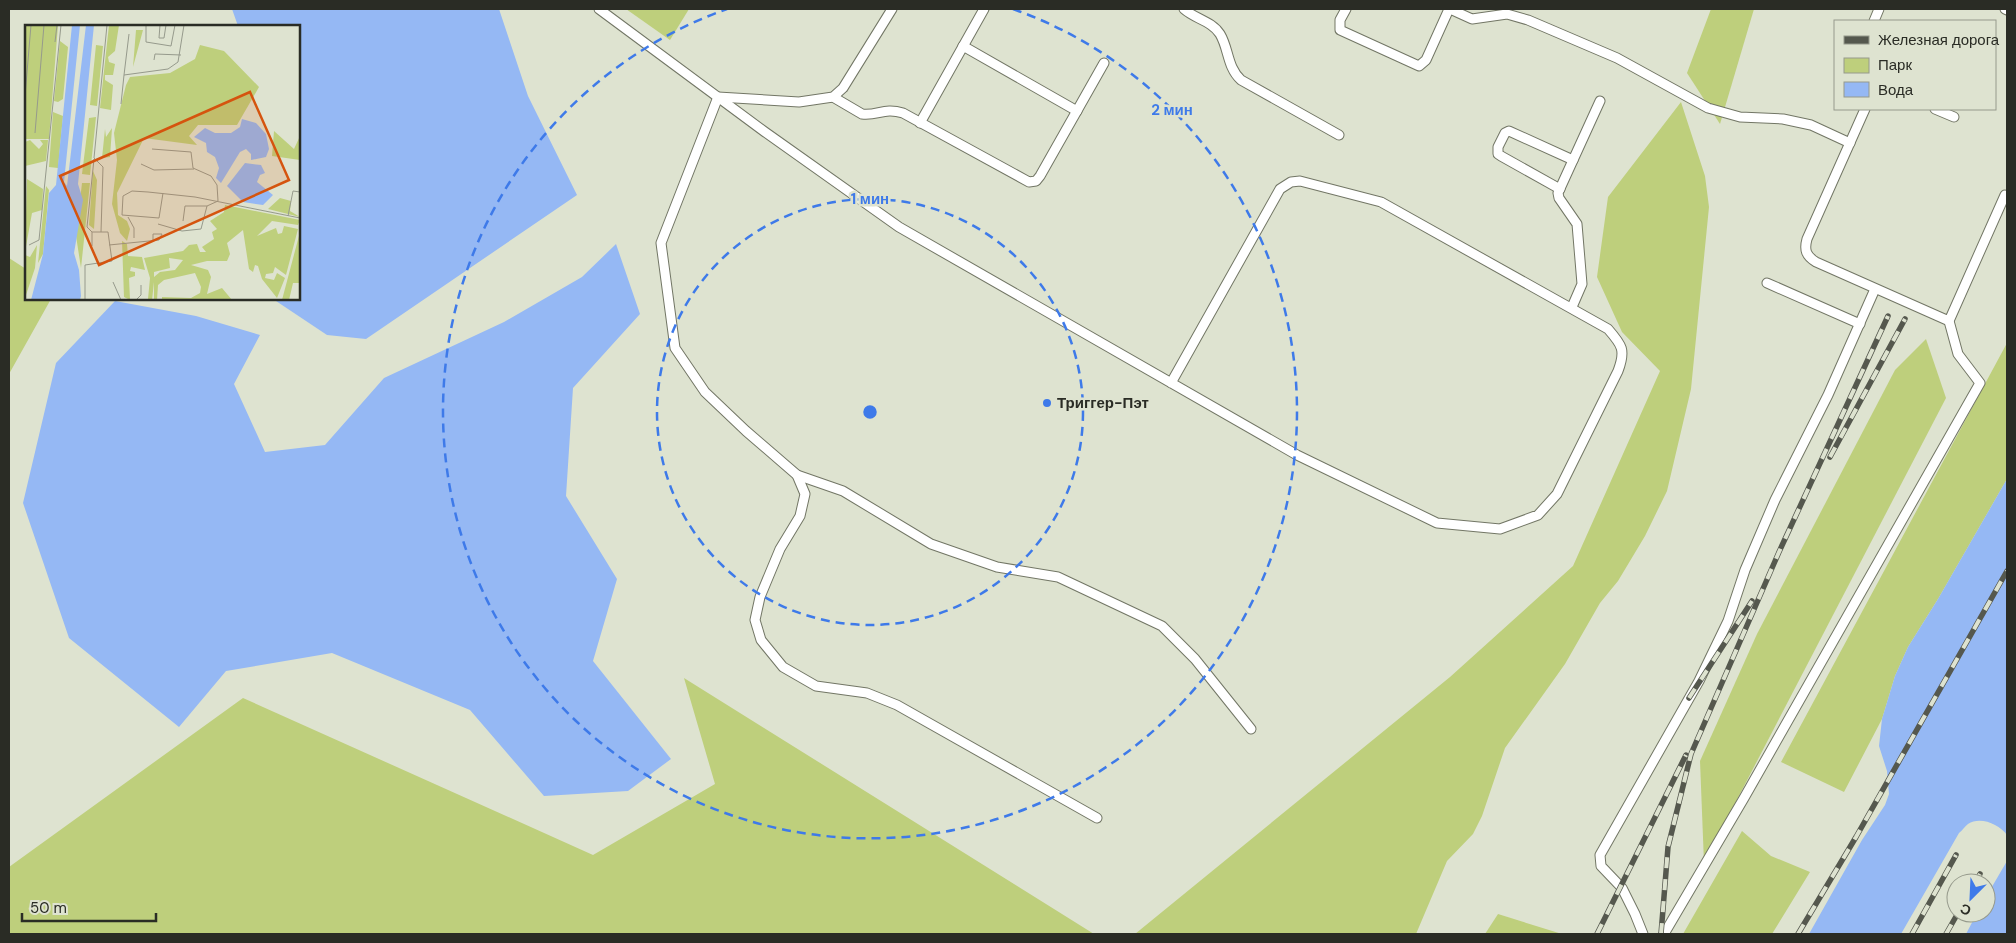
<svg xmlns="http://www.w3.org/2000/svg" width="2016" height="943" viewBox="0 0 2016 943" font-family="'DM Sans',sans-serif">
<rect width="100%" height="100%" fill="#dee3d0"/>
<g fill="#becf7c">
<polygon points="626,9 689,9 670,40"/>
<polygon points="1711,9 1754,9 1720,124 1687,73"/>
<polygon points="1681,102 1705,176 1709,207 1691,389 1667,491 1645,536 1618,581 1600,603 1565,664 1505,748 1482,816 1473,834 1447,861 1416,934 1135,934 1450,677 1573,566 1660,371 1622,332 1597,277 1608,197"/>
<polygon points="9,258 26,269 26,299 51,299 9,374"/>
<polygon points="1926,339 1946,398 1704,863 1700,761 1757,634 1895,370"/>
<polygon points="2007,343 2007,479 1938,599 1908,647 1895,676 1882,719 1844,792 1781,762"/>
<polygon points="684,678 1094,934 9,934 9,867 243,698 593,855 715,784"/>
<polygon points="1742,831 1771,856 1810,872 1772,934 1683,934"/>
<polygon points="1498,914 1562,934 1485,934"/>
</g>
<g fill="#95b8f4">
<polygon points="232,9 499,9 528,96 577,195 366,339 327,335 273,299 299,299 299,26 238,26"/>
<polygon points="616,244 640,314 573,388 566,496 617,579 593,661 671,759 628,791 544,796 470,710 332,653 226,671 179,727 69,638 23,503 56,363 115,301 196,316 260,335 234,384 265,452 325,445 384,378 504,322 582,277"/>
<path d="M2007,479V835C1999,824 1980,816 1968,824C1965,826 1962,831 1959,833L1901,934H1809L1862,840L1885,805L1889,794L1887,771L1879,746L1882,719L1895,676L1908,647L1938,599Z"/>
<polygon points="2007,861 2007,934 1966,934 1977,913 1986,913 1986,897"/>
</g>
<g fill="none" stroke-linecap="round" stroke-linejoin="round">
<g stroke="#727665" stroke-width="11">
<g id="service">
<path d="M599,9L765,132L899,227L1297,455L1437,523L1500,529L1538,515L1557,494L1618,371C1626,350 1622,345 1608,329L1381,202L1300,181L1291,182L1280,189L1171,383"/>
<polyline points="892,9 843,88 833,97 799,102 718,97 661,243 675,348 705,392 746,431 797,475 805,494 800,516 780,549 760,597 755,620 761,640 783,667 816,686 867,693 897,705 1097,818"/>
<path d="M1184,9C1195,19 1212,21 1220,34C1229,49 1227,67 1241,80L1339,135"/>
<polyline points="1346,9 1340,20 1340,30 1419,66 1426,60 1449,9"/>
<polyline points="1450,9 1472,19 1507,14 1528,20 1617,58 1708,108 1740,117 1783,119 1811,125 1850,143"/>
<polyline points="2005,9 2007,10"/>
<polyline points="1874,21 1879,9"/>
<polyline points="963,46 1077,111"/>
<path d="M833,97L862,114C878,116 884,107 903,113L1029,182L1036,181L1040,176L1104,63"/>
<path d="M1865,109L1807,239C1804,250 1806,256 1816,262L1949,321L2005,195"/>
<polyline points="1935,109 1954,117"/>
<polyline points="920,123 984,9"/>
<polyline points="1560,189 1501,156 1498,154 1498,147 1505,133 1509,131 1573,160"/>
<polyline points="1767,283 1860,324"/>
<polyline points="1572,307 1582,284 1577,224 1559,198 1558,193 1600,101"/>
<polyline points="797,475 843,491 931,544 997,567 1058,577 1162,626 1195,659 1251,729"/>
<polyline points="1643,934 1635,914 1622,888 1601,866 1600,855 1699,681 1728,621 1745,570 1775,500 1828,395 1875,289"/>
<polyline points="1664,934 1744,798 1980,383 1958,354 1949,321"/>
</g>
</g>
<use href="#service" stroke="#fff" stroke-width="9"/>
<g stroke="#55584e" stroke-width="5.5">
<g id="rail">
<polyline points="1830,457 1905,319"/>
<polyline points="1689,698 1752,601"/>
<polyline points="1975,883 1980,874"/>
<polyline points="1597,934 1686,755"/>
<polyline points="1661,934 1668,847 1691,754 1779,552 1888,316"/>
<polyline points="1798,934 1856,837 2007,571"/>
<polyline points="1912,934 1956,855"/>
<polyline points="1946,934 1958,913"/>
</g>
</g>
<use href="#rail" stroke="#dee3d0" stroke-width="4" stroke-dasharray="11" stroke-linecap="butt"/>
</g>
<g fill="none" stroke="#3e7ae9" stroke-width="2.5" stroke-dasharray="9 6">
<circle cx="870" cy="412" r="213"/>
<path d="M1013 9A427 427 0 1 1 727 9"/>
</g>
<circle fill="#3e7ae9" stroke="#dee3d0" stroke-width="2" cx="1047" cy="403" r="5"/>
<g text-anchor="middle" stroke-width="5" stroke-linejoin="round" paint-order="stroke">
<g font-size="15" font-weight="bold" fill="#2a2c25" stroke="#dee3d0" text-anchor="start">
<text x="1057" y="408">Триггер-Пэт</text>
</g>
</g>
<g transform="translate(25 25)">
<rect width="275" height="275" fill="#dee3d0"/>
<path d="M0,0H33L24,114H0ZM84,0H94L90,26L83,32L84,37L90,39L88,50H80V55L88,60L86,85L75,83ZM111,5H118L108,42ZM35,16L43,22L38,74L33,77L29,76ZM71,20L78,21L72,81L65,80ZM175,20L199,26L234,62L212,100H173L164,111L172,120L119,113L92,168L93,190L102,196L105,204L102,216L95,208L87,179L92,135L89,108L101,60L105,52L145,48L170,34ZM28,87L38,91L33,143L24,142ZM71,92L65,150L57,149L64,93ZM87,103L85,132L77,133L80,104L81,112ZM249,106L269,124L275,111V135L247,131ZM5,115L14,124L18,119L15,115H23L21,136L0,141V117ZM68,146L72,155L69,204L64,200ZM2,154L18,164L17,185L7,188L0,227ZM57,158H65L56,243L51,211ZM21,161L24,165L18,229L13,238ZM255,173L266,176L265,186L275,192L243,184ZM200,180L275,195L273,200L247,196L232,211L251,203L253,209L257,208L259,201L273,204L261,250L250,242L248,248L241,249L240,253L249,255L252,248L260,253L252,273L237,254L233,241L230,240L228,247L224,244L218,205L202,218L205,229L202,236H182L166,240L183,245L186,252L182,269L197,263L207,275H137V272L166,273L175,268L176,262L170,248L139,255L133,260L132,275H129V257L127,275H115L123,274L125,253L119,233L158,226L164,220L172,219L175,227H181L177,222L189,214L187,207L192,204L185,196L199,187ZM144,233L158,235L150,245L135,247L129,252V247L145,243ZM275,207V258H268L264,275H257ZM97,216L102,219L103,231L117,232L120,245L106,242L105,246L110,247V251L104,253L105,275L99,272ZM12,220L10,243L0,273V230L5,232Z" fill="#becf7c" fill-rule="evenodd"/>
<path d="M47,0H55L39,157L42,161L61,0H69L53,159L58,175L49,228L54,245L56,271L55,275H6L18,229L24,168L31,160ZM217,94L231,98L241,109L244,124L241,132L226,135V129L221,124L215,127L196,158L191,153L194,143L190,132L182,127L181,118L169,112L180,103L190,108H206L215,102ZM220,138L236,140L240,148L235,150L232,157L248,170L238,180L218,177L202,161Z" fill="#95b8f4"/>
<path fill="none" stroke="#969a8c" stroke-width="1" d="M121,0V17L146,21L150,0M135,0L134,13H139L141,0M30,17L32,0M129,35L130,29L156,30M99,50L104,9M0,71L6,0M96,79L99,50L143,44L153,37L159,0M10,108L19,0M127,124L166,127L168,143L186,151L192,160L193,176L182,181L176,204L157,206L133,199M116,139L129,145L169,144M138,168L134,193L97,190L98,171L107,166L123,167L170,172L275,193M263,191L268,166L275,167M103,192L109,203V213M158,196L160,181H182M67,207L62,202L69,134M76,207L78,142L69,133L82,0M4,220L14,215L36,0M84,220L134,215L137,209H128V215M88,257L96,275M60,275V240L87,236L83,207H67V221M111,275L116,270V260"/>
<path fill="#d5540e" fill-opacity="0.15" stroke="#d5540e" stroke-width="2.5" d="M225,67L264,155L74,240L35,151Z"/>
<rect width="275" height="275" fill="none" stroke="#2a2c25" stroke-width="2.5"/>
</g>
<circle cx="870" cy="412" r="8" fill="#3e7ae9" stroke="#dee3d0" stroke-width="2.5"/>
<g font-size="15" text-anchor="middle" font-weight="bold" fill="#3e7ae9" stroke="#dee3d0" stroke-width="5" stroke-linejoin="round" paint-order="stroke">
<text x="1172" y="115">2 мин</text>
<text x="870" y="204">1 мин</text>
</g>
<rect width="2016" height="943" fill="none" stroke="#2a2c25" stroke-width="20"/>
<rect x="1834" y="20" width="162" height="90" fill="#dee3d0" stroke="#969a8c"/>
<rect x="1844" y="36" width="25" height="8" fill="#55584e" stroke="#969a8c"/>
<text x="1878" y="45" font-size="15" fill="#2a2c25">Железная дорога</text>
<rect x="1844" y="58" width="25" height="15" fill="#becf7c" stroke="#969a8c"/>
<text x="1878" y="70" font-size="15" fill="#2a2c25">Парк</text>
<rect x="1844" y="82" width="25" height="15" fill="#95b8f4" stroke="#969a8c"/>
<text x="1878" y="95" font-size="15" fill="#2a2c25">Вода</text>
<g transform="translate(1971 898) rotate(204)"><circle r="24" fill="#dee3d0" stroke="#969a8c"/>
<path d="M0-4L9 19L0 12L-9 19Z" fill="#3e7ae9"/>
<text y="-8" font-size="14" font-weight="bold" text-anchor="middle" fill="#2a2c25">С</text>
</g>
<path d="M22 913v8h134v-8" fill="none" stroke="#2a2c25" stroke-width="2.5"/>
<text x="30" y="913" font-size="15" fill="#2a2c25" stroke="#dee3d0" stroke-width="4" paint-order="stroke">50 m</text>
</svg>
